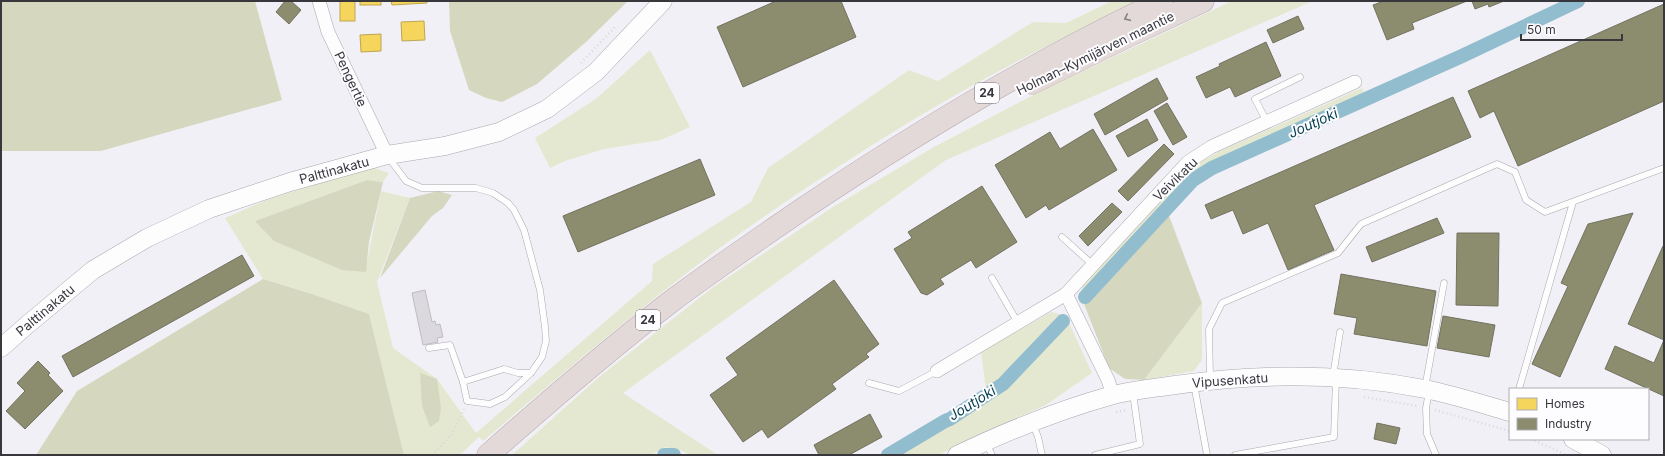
<svg xmlns="http://www.w3.org/2000/svg" width="1665" height="456" viewBox="0 0 1665 456" font-family="Inter,sans-serif">
<rect width="100%" height="100%" fill="#f2f0f7"/>
<g fill="#e5e8d0">
<path d="M1112,1H1140C1084,28 1027,55 973,85C886,134 802,189 721,247C639,308 561,375 483,441L479,437L460,455H404L369,314L312,294L263,279L225,218L269,199L372,167L389,173L383,182L367,180L255,221L365,272L381,191L410,198L377,282L393,348L437,379L476,433L652,281L653,264L751,202L768,168L909,70L938,81L1033,22L1066,23Z"/>
<polygon points="1232,1 1313,1 946,160 623,393 718,455 691,455 682,451 666,447 651,455 512,455 599,377 712,288 833,207 934,147 1043,90"/>
<polygon points="650,50 690,127 661,140 604,149 565,161 550,168 535,138 596,99"/>
<polygon points="1362,88 1365,94 1212,165 1191,179 1081,298 1083,283 1184,175 1202,161 1218,152"/>
<polygon points="1202,303 1202,360 1194,371 1144,380"/>
<path d="M1051,312L1064,315C1040,342 1017,372 986,390L981,352Z"/>
<polygon points="1069,323 1092,373 1046,405 970,438 939,455 896,455 938,432 996,397"/>
</g>
<g fill="#d5d8be">
<polygon points="1,1 255,1 282,100 101,151 1,151"/>
<polygon points="449,1 628,1 586,42 537,84 502,102 486,98 469,90 450,31"/>
<polygon points="367,180 383,182 369,242 366,272 342,270 274,241 255,221"/>
<polygon points="438,191 452,195 443,208 432,216 380,278 410,198"/>
<polygon points="1168,213 1202,303 1144,380 1125,379 1109,368 1084,304"/>
<polygon points="263,279 312,294 369,314 404,455 36,455 77,391"/>
<polygon points="420,373 437,379 441,408 439,421 430,427 422,406"/>
</g>
<g fill="#f6d55c" stroke="#bda652">
<rect x="340" y="1" width="15" height="20"/>
<rect x="360" y="1" width="21" height="4"/>
<polygon points="391,1 427,1 427,3 392,5"/>
<polygon points="424,21 425,40 402,41 401,22"/>
<polygon points="381,34 381,51 361,52 360,35"/>
</g>
<g fill="#8c8c6e" stroke="#73725f">
<polygon points="285,1 291,1 301,10 289,24 276,12"/>
<polygon points="776,1 841,1 856,37 743,87 717,27"/>
<polygon points="1384,1 1467,1 1412,23 1414,29 1387,40 1373,5"/>
<polygon points="1472,1 1504,1 1489,7 1488,4 1475,9"/>
<polygon points="1664,4 1664,101 1518,166 1494,111 1480,118 1468,91"/>
<polygon points="1298,16 1304,29 1273,43 1267,30"/>
<polygon points="1266,42 1281,76 1235,97 1230,87 1206,98 1196,77 1220,66 1219,64"/>
<polygon points="1157,78 1168,99 1105,135 1094,114"/>
<polygon points="1453,97 1471,137 1314,205 1334,250 1288,270 1268,223 1243,234 1233,210 1211,219 1205,205"/>
<polygon points="1167,103 1187,137 1173,145 1154,111"/>
<polygon points="1147,119 1158,140 1128,157 1116,136"/>
<polygon points="1093,129 1117,170 1049,210 1046,205 1026,218 995,165 1050,132 1060,149"/>
<polygon points="1164,144 1174,154 1128,201 1118,191"/>
<polygon points="700,159 715,195 578,252 563,216"/>
<polygon points="982,186 1017,242 976,268 971,260 940,279 944,284 927,295 921,293 894,249 912,238 908,232"/>
<polygon points="1112,203 1122,212 1088,246 1079,236"/>
<polygon points="1633,213 1560,377 1532,364 1568,286 1561,283 1588,224"/>
<polygon points="1437,218 1444,233 1372,262 1366,247"/>
<polygon points="1457,233 1499,233 1498,306 1456,305"/>
<polygon points="1663,246 1664,247 1664,340 1628,324"/>
<polygon points="242,255 254,276 73,377 62,356"/>
<polygon points="1341,274 1436,291 1427,346 1354,334 1357,318 1334,314"/>
<polygon points="834,280 879,344 866,354 869,357 832,384 836,389 768,438 762,429 743,442 710,395 738,375 726,358"/>
<polygon points="1443,316 1495,325 1489,357 1437,348"/>
<polygon points="1664,340 1664,396 1605,369 1615,346 1654,363"/>
<polygon points="38,361 50,373 48,375 63,391 25,429 6,411 25,391 17,383"/>
<polygon points="870,414 882,437 849,455 819,455 814,445"/>
<polygon points="1377,423 1400,428 1396,444 1374,439"/>
</g>
<g fill="none" stroke-linecap="round" stroke-linejoin="round">
<g stroke="#91bdce" stroke-width="14">
<polyline points="1085,297 1193,180 1212,168 1462,56 1578,1"/>
<polyline points="664,455 674,455"/>
<polyline points="888,455 945,421 950,419 1003,384 1063,321"/>
</g>
</g>
<polygon fill="#dbd9dd" stroke="#bfbdc3" points="425,290 432,322 435,321 436,325 440,324 443,337 437,338 438,342 423,345 412,293"/>
<g fill="none" stroke-linecap="round" stroke-linejoin="round">
<g stroke="#a9a7ac" stroke-width="7">
<g id="lane">
<polyline points="1267,122 1255,99 1300,77"/>
<polyline points="389,158 406,181 422,188 476,188 493,193 508,203 514,210 524,230 540,290 545,327 546,341 542,357 531,373 505,397 490,404 467,401 463,382 504,369 518,373 531,373"/>
<polyline points="1062,237 1093,265"/>
<polyline points="992,278 1018,323"/>
<polyline points="429,348 450,345 463,382"/>
<polyline points="1333,376 1340,332"/>
<polyline points="1210,378 1209,329 1222,303 1338,253 1361,224 1497,164 1515,172 1526,200 1545,212 1664,168"/>
<polyline points="869,383 899,391 937,371"/>
<polyline points="1194,384 1207,455"/>
<polyline points="1425,388 1444,283"/>
<polyline points="1519,389 1573,202"/>
<polyline points="1429,392 1426,408 1427,434 1436,455"/>
<polyline points="1033,424 1038,437 1042,455"/>
<polyline points="986,443 992,455"/>
<polyline points="1095,455 1140,444 1133,393"/>
<polyline points="1235,455 1334,437 1336,379"/>
</g>
</g>
<g stroke="#a9a7ac" stroke-width="14">
<g id="street">
<polyline points="319,1 328,32 387,155"/>
<polyline points="1066,294 1188,162 1211,147 1355,82"/>
<polyline points="937,371 1066,294 1108,380 1113,395"/>
</g>
</g>
<g stroke="#a9a7ac" stroke-width="19">
<g id="secondary">
<polyline points="1,348 27,325 93,270 147,238 209,209 290,182 387,155 445,146 499,132 547,109 596,72 663,1"/>
<polyline points="1573,439 1602,455"/>
<path d="M957,455C1007,431 1059,410 1113,395C1133,390 1155,388 1175,385C1258,373 1343,373 1425,389C1454,395 1482,404 1510,412"/>
</g>
</g>
<g stroke="#b9adb0" stroke-width="23">
<g id="highway">
<polyline points="1032,83 1128,36 1203,1"/>
<path d="M488,455C548,402 609,349 673,300C716,268 760,238 804,208C919,131 1037,60 1162,1"/>
</g>
</g>
<g stroke="#d9d8db" stroke-width="2.5" stroke-dasharray="1 3" stroke-linecap="butt">
<polyline points="581,63 616,26"/>
<polyline points="1364,397 1418,406"/>
<polyline points="1435,410 1510,431"/>
<polyline points="1116,412 1127,410"/>
<polyline points="1531,439 1567,455"/>
<polyline points="432,455 452,434 464,409"/>
</g>
<use href="#lane" stroke="#fdfdfe" stroke-width="6"/>
<use href="#street" stroke="#fdfdfe" stroke-width="13"/>
<use href="#secondary" stroke="#fdfdfe" stroke-width="18"/>
<use href="#highway" stroke="#e4d9d9" stroke-width="22"/>
</g>
<defs><path id="oneway-chevron" d="M-2-3.5L2.5 0L-2 3.5" fill="none" stroke-width="1.6" stroke-linecap="round" stroke-linejoin="round"/></defs>
<use stroke="#858083" href="#oneway-chevron" transform="translate(1127 18) rotate(155)"/>
<g text-anchor="middle" stroke-width="4" stroke-linejoin="round" paint-order="stroke">
<g fill="#fdfcff" stroke="#737276" stroke-width="1">
<rect x="975" y="83" width="24" height="20" rx="3"/>
<rect x="636" y="310" width="24" height="20" rx="3"/>
</g>
<g font-size="12" font-weight="bold" fill="#38373c">
<text x="987" y="97">24</text>
<text x="648" y="324">24</text>
</g>
<g font-size="13" fill="#38373c" stroke="#fdfcff">
<text transform="translate(1095 53) rotate(-26)" y="5">Holman–Kymijärven maantie</text>
<text transform="translate(351 79) rotate(65)" y="5">Pengertie</text>
<text transform="translate(334 170) rotate(-15)" y="5">Palttinakatu</text>
<text transform="translate(1175 179) rotate(-44)" y="5">Veivikatu</text>
<text transform="translate(45 310) rotate(-40)" y="5">Palttinakatu</text>
<text transform="translate(1230 380) rotate(-4)" y="5">Vipusenkatu</text>
</g>
<g font-size="14" font-style="italic" fill="#033f4e" stroke="#fdfcff">
<text transform="translate(1313 123) rotate(-24)" y="5">Joutjoki</text>
<text transform="translate(972 403) rotate(-32)" y="5">Joutjoki</text>
</g>
</g>
<rect width="1665" height="456" fill="none" stroke="#38373c" stroke-width="4"/>
<rect x="1509" y="388" width="140" height="52" fill="#fdfcff" stroke="#aeadb1"/>
<rect x="1517" y="398" width="20" height="12" fill="#f6d55c" stroke="#aeadb1"/>
<text x="1545" y="408" font-size="12" fill="#38373c">Homes</text>
<rect x="1517" y="418" width="20" height="12" fill="#8c8c6e" stroke="#aeadb1"/>
<text x="1545" y="428" font-size="12" fill="#38373c">Industry</text>
<path d="M1521 34v6h101v-6" fill="none" stroke="#38373c" stroke-width="2"/>
<text x="1527" y="34" font-size="12" fill="#38373c" stroke="#fdfcff" stroke-width="3" paint-order="stroke">50 m</text>
</svg>
